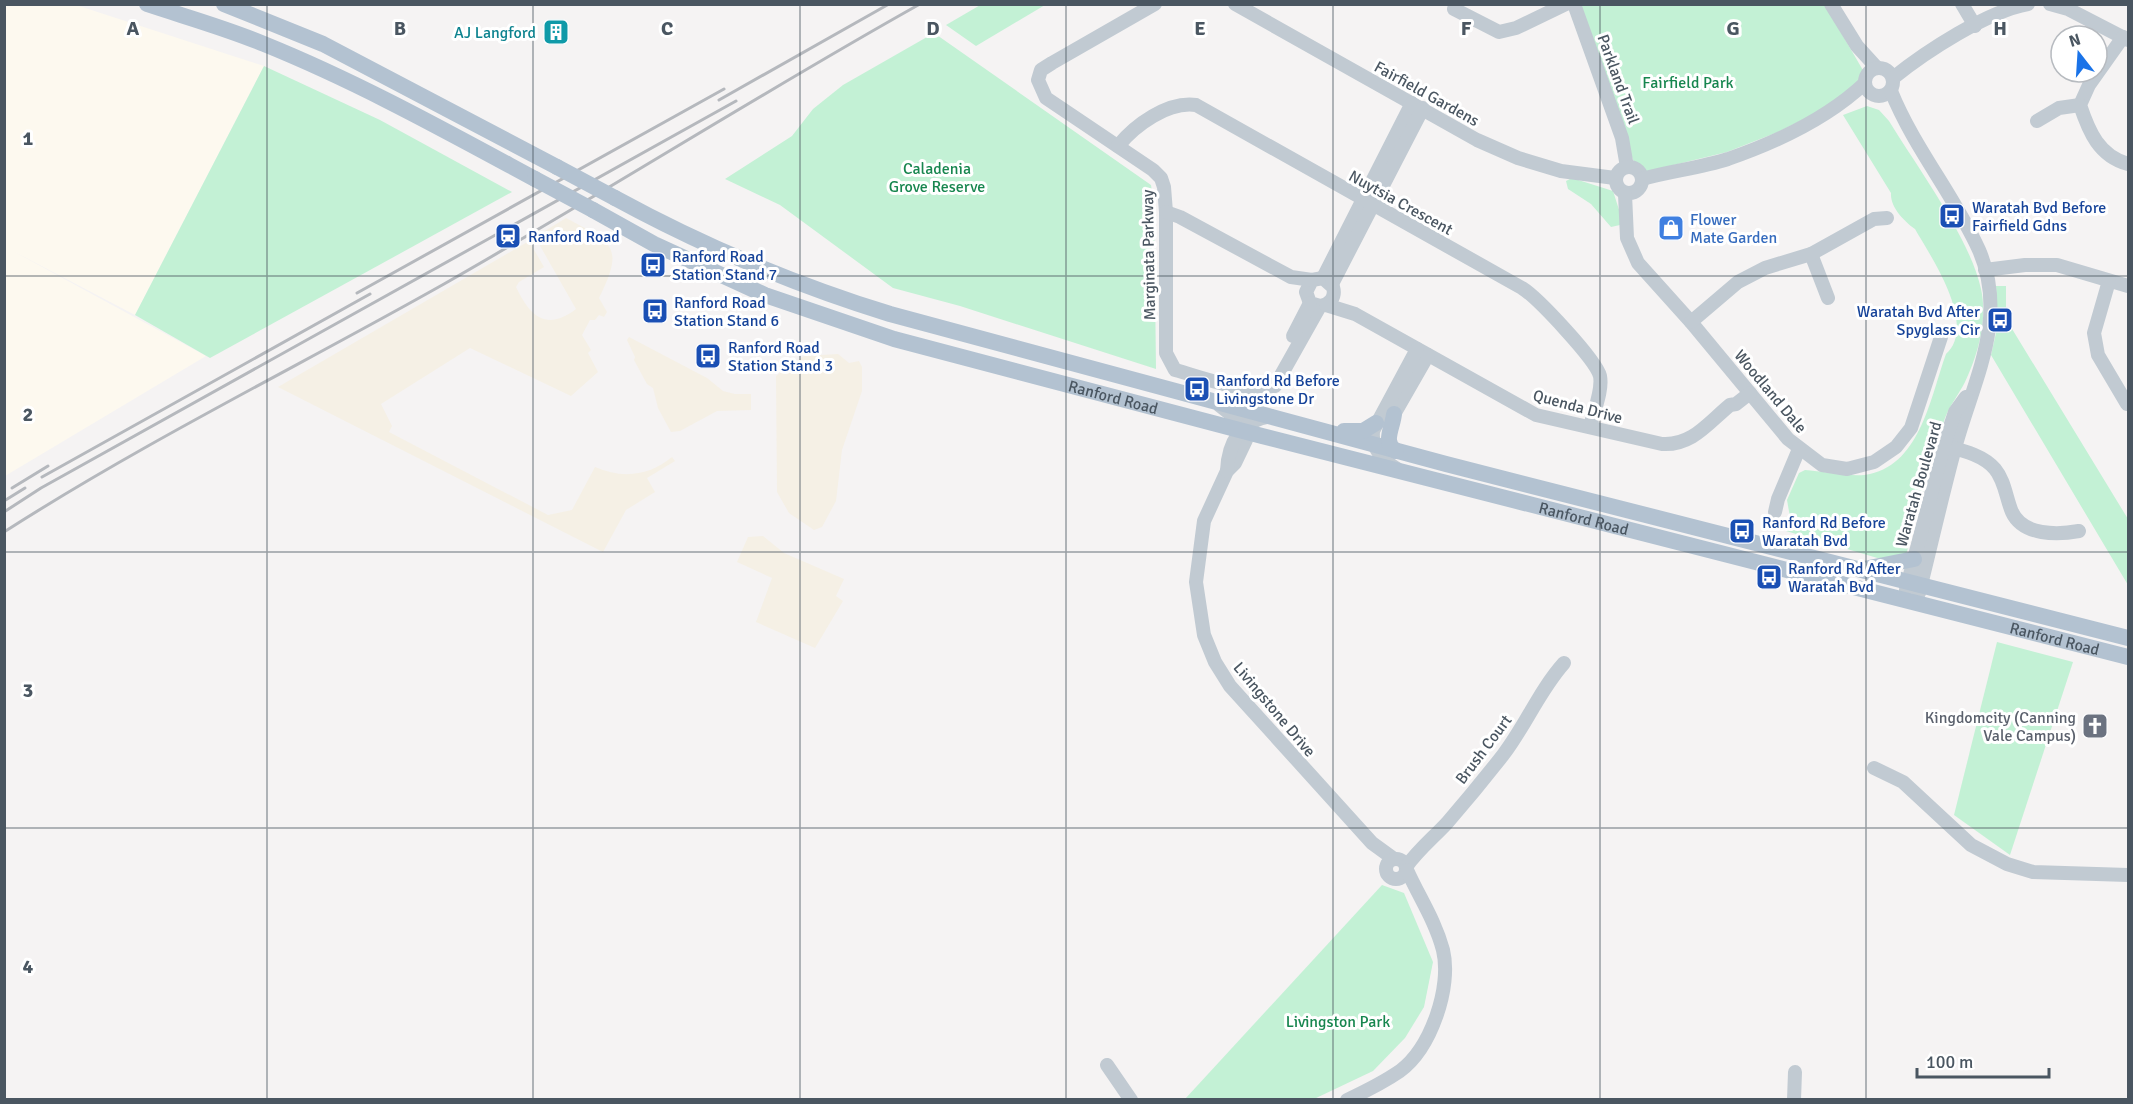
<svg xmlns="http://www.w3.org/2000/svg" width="2133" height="1104" viewBox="0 0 2133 1104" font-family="Signika,sans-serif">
<rect width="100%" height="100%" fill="#f5f3f3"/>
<polygon fill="#fdf9ef" points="5,4 76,5 264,66 135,315 11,250 206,356 5,476"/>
<g fill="#c3f1d5">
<polygon points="982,4 1045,4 1045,5 976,46 946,25"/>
<polygon points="1580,5 1825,5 1864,72 1860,91 1778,132 1727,152 1645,172 1633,160"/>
<polygon points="934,33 1151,185 1154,205 1156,369 960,306 893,288 780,205 725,179 792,136 813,109 843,85"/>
<polygon points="264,66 380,120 512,192 210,358 135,315"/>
<path d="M1867,106L1879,110L1889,121C1917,167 1970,238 1981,289C1988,320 1978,354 1965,382C1959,394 1950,405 1945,418C1930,463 1919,509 1906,555L1891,562L1786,531L1790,517L1787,500L1799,473L1805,470C1823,471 1854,478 1870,474C1921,463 1931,395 1946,354C1978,325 1931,257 1915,229C1904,221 1890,207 1891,193L1843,115Z"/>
<polygon points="1572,178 1613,191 1622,219 1620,225 1611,227 1591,204 1568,189 1566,181"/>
<polygon points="1996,286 2006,286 2006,319 2128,519 2128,585 1991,355 1998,324"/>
<polygon points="1997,642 2073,662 2010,855 1954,815"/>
<polygon points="1382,885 1404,893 1433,962 1424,1007 1405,1038 1373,1071 1314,1099 1185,1099"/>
</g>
<g fill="#f5f0e5">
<path d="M566,218C613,243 625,246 599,298L607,312L604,317L599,315L595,320H590L582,335L591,350L588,353L598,372L571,396L470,348L381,404L392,426L389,432L548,515L572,510L595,467C622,479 649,476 672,457L675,461L647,478L655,492L626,510L603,552L278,387L529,241L544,267L519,282L516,287C530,316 546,332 576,309L535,237Z"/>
<polygon points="629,337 707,378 723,391 735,394 751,394 751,410 717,411 680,431 671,432 658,408 653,388 647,384 634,360 635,357 627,340"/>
<polygon points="838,354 849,363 859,361 862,367 862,391 842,450 836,501 822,527 814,530 789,513 777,492 776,376 804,356"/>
<polygon points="763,536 784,553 844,579 836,596 843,601 815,648 756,622 772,578 737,562 748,537"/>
</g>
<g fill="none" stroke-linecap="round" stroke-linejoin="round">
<g stroke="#c1cad2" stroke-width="14">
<path d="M1155,4L1052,63L1041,70L1038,80L1046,98L1153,170L1161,178L1164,187L1166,212V353L1175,370C1199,376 1254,398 1275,386L1320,306C1330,305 1336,297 1333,287L1323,278L1312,280L1306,292L1310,303L1320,306"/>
<polyline points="1235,4 1477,140 1518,158 1561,171 1615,178"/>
<polyline points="1574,4 1622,138 1627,167"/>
<polyline points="1831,4 1857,46 1877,68"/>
<polyline points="1962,4 1975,26"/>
<polyline points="2050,4 2068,9 2128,40"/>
<polyline points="1454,9 1499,32 1516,28 1566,4"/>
<path d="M2123,37L2089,85L2080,105C2089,132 2099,156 2128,164"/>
<circle cx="1879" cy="82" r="14"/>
<path d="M1893,78C1925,52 1988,11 2028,4"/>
<path d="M1891,91C1914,148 1954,195 1979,250C2009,319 1973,381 1955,448C1942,496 1931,545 1919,593"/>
<polyline points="2037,121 2059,108 2080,105"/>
<path d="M1118,146C1135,125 1168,101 1196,105L1522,288C1538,298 1596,360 1600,376C1603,391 1593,413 1590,427"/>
<circle cx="1629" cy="180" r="13"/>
<path d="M1642,179C1670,171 1700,168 1728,159C1777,142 1827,119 1865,83"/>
<polyline points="1625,194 1627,238 1638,263 1691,322 1788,439 1822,465 1847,469 1874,462 1896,447 1911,428 1941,337"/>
<polyline points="1166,212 1180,217 1291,277 1312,280"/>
<polyline points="1811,254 1828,298"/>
<polyline points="1985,270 2025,265 2057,265 2128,286"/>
<polyline points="1323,278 1412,103"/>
<polyline points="2109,281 2094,333 2098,355 2127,404"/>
<polyline points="1332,284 1423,108"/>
<path d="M1326,305L1355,314L1536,415L1662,444C1692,446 1708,423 1730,405L1736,404L1750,393"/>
<polyline points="1691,322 1738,282 1765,268 1811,254 1874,219 1887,218"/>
<polyline points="1293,336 1310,303"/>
<polyline points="1219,405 1242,423 1246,440 1235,463 1227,471 1204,521 1196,582 1204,635 1215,662 1230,686 1372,843 1394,859"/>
<polyline points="1389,423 1428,355"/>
<path d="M1949,447C1965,451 1984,456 1995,469C2005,481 2006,498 2012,512C2023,536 2058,535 2079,531"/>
<path d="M1397,469C1383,460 1371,449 1373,431L1417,349"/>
<path d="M1227,471C1228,443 1241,420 1271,416"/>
<polyline points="1775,512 1778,499 1799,449"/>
<polyline points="1906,590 1944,445 1955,412 1966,397"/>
<polyline points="1874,768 1903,782 1971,845 2007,864 2033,872 2128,875"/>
<circle cx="1396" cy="869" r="10"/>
<path d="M1406,867C1418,850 1433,838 1447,823C1466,801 1485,778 1503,755C1526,725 1539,691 1564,663"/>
<polyline points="1107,1065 1131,1100"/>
<path d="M1347,1100C1364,1092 1384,1082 1400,1071C1431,1048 1452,987 1443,950C1435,920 1419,897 1407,870"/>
<polyline points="1794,1100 1795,1072"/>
</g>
<g stroke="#b3c2d1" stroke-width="16">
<path d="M147,4C186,17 226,28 264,44C358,82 446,131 535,179"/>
<polyline points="224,4 323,44 557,167"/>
<path d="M615,198C703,246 793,284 890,314L1446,464L2128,638"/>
<path id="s1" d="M593,210L654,244L765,295L894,339L1262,436L2128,657"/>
<path d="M1394,414C1393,427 1382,443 1396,451"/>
<polyline points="1344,431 1363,431 1376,423"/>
<polyline points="1864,569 1914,559"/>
</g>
<g stroke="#b5b8bd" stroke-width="3">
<polyline points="719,100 889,4"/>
<polyline points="357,293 724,89"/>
<polyline points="42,477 370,294"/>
<polyline points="12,488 48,466"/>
<polyline points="4,501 25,488"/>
<polyline points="4,512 41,488 736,101"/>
<path d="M4,532C146,441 297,367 444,284C604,193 759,94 920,4"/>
</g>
<g stroke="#b3c2d1" stroke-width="16">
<polyline points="557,167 615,198"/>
<polyline points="535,179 593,210"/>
</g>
</g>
<path fill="none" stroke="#4a5661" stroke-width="1.5" stroke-opacity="0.55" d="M267,4V1100M533,4V1100M800,4V1100M1066,4V1100M1333,4V1100M1600,4V1100M1866,4V1100M4,276H2128M4,552H2128M4,828H2128"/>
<defs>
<g id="building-square" transform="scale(1.35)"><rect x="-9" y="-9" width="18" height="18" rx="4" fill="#0f9aa8" stroke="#fff"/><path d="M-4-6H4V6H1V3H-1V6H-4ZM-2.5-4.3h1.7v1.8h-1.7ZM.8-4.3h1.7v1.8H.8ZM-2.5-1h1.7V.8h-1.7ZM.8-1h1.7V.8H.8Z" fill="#fff"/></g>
<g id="bus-square" transform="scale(1.35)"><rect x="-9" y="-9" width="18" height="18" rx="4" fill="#1a4fb4" stroke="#fff"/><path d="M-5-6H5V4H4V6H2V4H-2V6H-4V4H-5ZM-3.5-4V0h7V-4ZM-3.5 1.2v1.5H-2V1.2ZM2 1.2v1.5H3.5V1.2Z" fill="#fff"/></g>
<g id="shop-square" transform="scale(1.35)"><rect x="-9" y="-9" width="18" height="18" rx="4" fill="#3f7fe0" stroke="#fff"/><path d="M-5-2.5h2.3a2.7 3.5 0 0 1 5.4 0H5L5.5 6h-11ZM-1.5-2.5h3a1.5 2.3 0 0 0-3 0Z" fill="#fff"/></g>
<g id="station-square" transform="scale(1.35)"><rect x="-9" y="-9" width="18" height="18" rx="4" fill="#1a4fb4" stroke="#fff"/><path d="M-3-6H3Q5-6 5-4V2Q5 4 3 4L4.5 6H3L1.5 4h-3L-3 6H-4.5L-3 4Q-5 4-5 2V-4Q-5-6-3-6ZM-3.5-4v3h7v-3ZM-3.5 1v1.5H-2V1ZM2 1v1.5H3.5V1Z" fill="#fff"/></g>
<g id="church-square" transform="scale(1.35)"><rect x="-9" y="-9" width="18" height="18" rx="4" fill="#6b7280" stroke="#fff"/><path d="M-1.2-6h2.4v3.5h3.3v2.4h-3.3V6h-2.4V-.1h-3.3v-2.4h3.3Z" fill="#fff"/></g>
</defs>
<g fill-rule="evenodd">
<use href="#building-square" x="556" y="32"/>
<use href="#bus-square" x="1952" y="216"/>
<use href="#shop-square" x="1671" y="228"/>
<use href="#station-square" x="508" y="236"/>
<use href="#bus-square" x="653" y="265"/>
<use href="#bus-square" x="655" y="311"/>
<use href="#bus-square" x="2000" y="320"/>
<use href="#bus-square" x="708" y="356"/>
<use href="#bus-square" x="1197" y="389"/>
<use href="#bus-square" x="1742" y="531"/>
<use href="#bus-square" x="1769" y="577"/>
<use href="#church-square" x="2095" y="726"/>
</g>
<g text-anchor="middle" stroke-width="6" stroke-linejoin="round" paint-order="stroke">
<g font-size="16" fill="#0d838f" stroke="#fff" text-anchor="end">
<text x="536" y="38">AJ Langford</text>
</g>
<g font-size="16" fill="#4a5661" stroke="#fff">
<text transform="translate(1619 79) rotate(70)" y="6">Parkland Trail</text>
<text transform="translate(1427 93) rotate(29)" y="6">Fairfield Gardens</text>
<text transform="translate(1401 202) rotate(29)" y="6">Nuytsia Crescent</text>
<text transform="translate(1148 255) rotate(-91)" y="6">Marginata Parkway</text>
<text transform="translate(1771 391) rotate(50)" y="6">Woodland Dale</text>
<text dy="6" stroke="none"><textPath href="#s1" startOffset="555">Ranford Road</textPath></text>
<text transform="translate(1578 406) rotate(15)" y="6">Quenda Drive</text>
<text transform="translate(1918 484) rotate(-74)" y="6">Waratah Boulevard</text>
<text dy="6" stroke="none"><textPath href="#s1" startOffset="1041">Ranford Road</textPath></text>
<text dy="6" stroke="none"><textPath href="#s1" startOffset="1527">Ranford Road</textPath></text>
<text transform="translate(1275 709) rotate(50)" y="6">Livingstone Drive</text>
<text transform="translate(1483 749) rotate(-53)" y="6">Brush Court</text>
</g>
<g font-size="16" fill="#17864f" stroke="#fff">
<text x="1688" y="88">Fairfield Park</text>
<text x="937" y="174">Caladenia<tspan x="937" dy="18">Grove Reserve</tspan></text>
<text x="1338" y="1027">Livingston Park</text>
</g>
<g font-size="16" fill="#164399" stroke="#fff" text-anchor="start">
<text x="1972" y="213">Waratah Bvd Before<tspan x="1972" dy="18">Fairfield Gdns</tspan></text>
<text x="528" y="242">Ranford Road</text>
<text x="672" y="262">Ranford Road<tspan x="672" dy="18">Station Stand 7</tspan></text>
<text x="674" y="308">Ranford Road<tspan x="674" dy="18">Station Stand 6</tspan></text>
<text x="1980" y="317" text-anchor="end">Waratah Bvd After<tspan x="1980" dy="18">Spyglass Cir</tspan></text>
<text x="728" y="353">Ranford Road<tspan x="728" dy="18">Station Stand 3</tspan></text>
<text x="1216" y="386">Ranford Rd Before<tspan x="1216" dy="18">Livingstone Dr</tspan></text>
<text x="1762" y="528">Ranford Rd Before<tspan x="1762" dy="18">Waratah Bvd</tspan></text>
<text x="1788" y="574">Ranford Rd After<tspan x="1788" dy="18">Waratah Bvd</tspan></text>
</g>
<g font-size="16" fill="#366cbe" stroke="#fff" text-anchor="start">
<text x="1690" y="225">Flower<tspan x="1690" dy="18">Mate Garden</tspan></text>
</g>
<g font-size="16" fill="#5b616d" stroke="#fff" text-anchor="end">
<text x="2076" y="723">Kingdomcity (Canning<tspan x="2076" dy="18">Vale Campus)</tspan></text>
</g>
</g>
<g font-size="20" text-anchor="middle" font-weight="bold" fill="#4a5661" stroke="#fff" stroke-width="6" stroke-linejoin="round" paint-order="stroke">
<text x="133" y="35">A</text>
<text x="400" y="35">B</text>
<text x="667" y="35">C</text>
<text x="933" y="35">D</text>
<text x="1200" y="35">E</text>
<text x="1466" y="35">F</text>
<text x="1733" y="35">G</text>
<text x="2000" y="35">H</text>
<text x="28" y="145">1</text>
<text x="28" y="421">2</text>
<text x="28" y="697">3</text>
<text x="28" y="973">4</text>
</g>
<rect width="2133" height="1104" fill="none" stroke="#4a5661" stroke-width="12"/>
<g transform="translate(2079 54) rotate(343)"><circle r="28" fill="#ffffff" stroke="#b7bbc0" stroke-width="1.5"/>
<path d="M0-4.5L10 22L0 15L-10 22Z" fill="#1a73e8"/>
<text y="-9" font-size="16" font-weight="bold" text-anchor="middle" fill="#4a5661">N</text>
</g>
<path d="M1917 1068v9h132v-9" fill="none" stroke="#4a5661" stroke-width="3"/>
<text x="1926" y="1068" font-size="18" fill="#4a5661" stroke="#ffffff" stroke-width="4.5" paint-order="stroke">100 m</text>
</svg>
